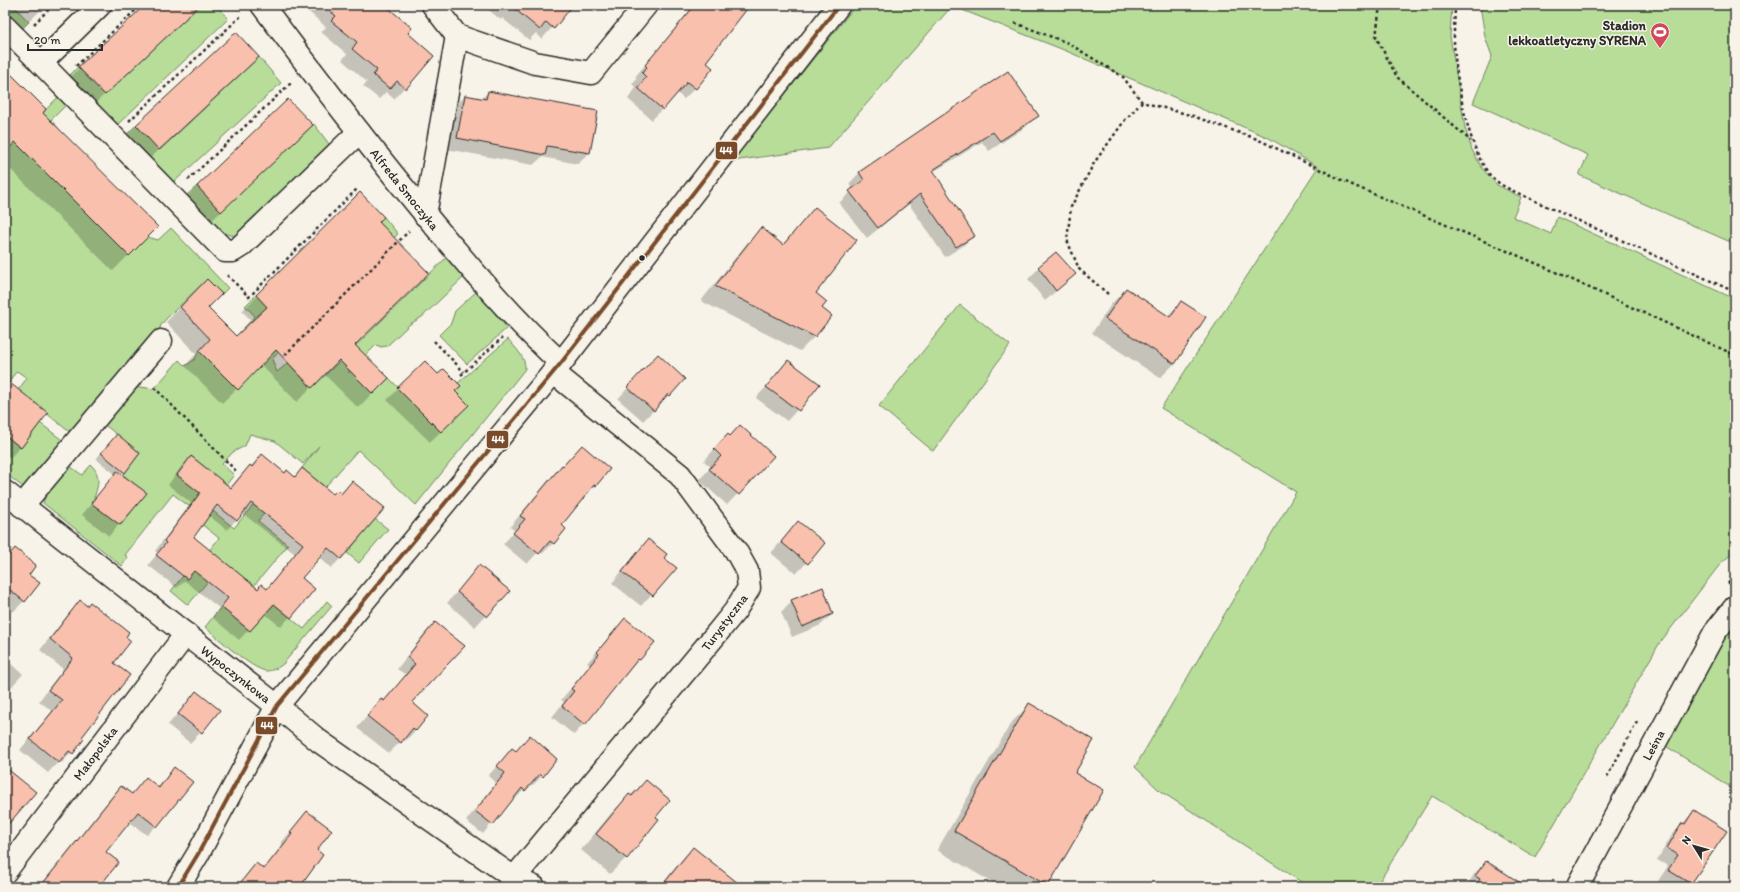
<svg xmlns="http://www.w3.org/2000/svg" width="1740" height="892" viewBox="0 0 1740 892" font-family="Itim,sans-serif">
<rect width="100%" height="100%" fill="#f7f3e8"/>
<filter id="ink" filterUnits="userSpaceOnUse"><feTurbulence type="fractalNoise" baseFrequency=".025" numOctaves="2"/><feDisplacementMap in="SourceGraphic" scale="8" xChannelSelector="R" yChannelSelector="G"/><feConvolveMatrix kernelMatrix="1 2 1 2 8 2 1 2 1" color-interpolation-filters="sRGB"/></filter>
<g filter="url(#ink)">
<g fill="#b7dd99" stroke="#718462" fill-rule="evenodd">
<polygon points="5,5 13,5 29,22 20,31 5,16"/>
<polygon points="200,5 217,5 228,19 116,126 67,78 78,67 105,95"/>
<polygon points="856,5 1452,5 1450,36 1465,128 1472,150 1482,168 1497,185 1521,197 1513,217 1551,234 1557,217 1735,299 1735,551 1721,563 1659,644 1535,857 1432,796 1376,887 1309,887 1160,791 1135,767 1296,492 1161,408 1318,167 1269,138 1064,50 952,6 828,148 732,161"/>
<polygon points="1480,5 1735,5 1735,244 1579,175 1588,155 1473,103 1492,56 1485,37"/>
<polygon points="259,57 281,83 173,183 125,136 136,125 160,150"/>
<polygon points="59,96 67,104 51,120 59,129 31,158 129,255 148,237 158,240 171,228 228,288 222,294 207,279 166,319 161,325 157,337 73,435 18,390 27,378 17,371 5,386 5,140 11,146"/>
<polygon points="314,124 329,144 235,236 223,233 186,196 197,186 221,211"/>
<path d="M384,217L398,234L272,359L277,372L288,363L312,388L446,258L464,277L422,317L410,324L387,346L381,347L376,345L348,373L350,371L373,394L389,378L441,432L468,405L455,391L461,386L458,383L508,339C515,348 526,357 525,369L416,505L358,450L325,487L302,468L319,446L303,464L275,441L250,434L245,446L233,452L222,464L234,475L208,507L234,528L274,480L285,488L258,521L288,545L253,587L224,562L188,605L171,591L183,576L187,579L219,538L186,512L190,507L173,494L125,555L128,557L122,566L43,503L46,494L66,463L82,475L91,465C103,476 97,490 92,503L121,525L146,493L123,475L140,453L101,422L133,389L141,387L154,389L179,360L185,366L195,359L199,351L237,389L241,331L255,316L245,306L256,295L280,320ZM191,456L206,468L192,486L177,475Z"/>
<polygon points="477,291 507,328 467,364 439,335 451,323 455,311"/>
<polygon points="960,305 1010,345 933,451 879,406"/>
<polygon points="40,423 66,443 28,484 23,487 5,473 5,435 21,448"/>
<polygon points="375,519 388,529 359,563 347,553"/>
<path d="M327,601L332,606L283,664C278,668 272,671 266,671C251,669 217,637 205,627L221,607L250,631L274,604L304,629Z"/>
<polygon points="1735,624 1735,790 1661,743 1697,673"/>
</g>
<g fill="#0003" fill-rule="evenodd">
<polygon points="5,5 46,5 13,37 5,29"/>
<polygon points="146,5 199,5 88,110 63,84"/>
<polygon points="301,5 387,5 386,7 406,34 432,56 394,99 386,92 379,99 363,86 367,82 342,60 347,54 321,32 326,27"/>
<polygon points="487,5 572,5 542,39 536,33 529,40 502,18 501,20 485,7"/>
<polygon points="694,5 749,5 704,62 712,68 695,88 684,99 677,93 652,120 628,99 636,88 632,84 637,78 635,77"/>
<polygon points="258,57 143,165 121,141 137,125"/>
<polygon points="5,69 41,113 156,227 113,271 5,164"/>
<polygon points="1008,72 1037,116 1027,126 989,151 982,142 933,172 974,235 963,246 945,257 909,204 867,238 839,203 853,190 849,184 859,173"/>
<polygon points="488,92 596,112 589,153 578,164 542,157 533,165 446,149 454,107 465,96 481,99"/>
<polygon points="296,141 205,227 182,202 197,186"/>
<polygon points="360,194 377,222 354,345 387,378 358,408 324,374 297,402 261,365 222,403 185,366 196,354 166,322 207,280 207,308 236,337 253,322 242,311"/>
<polygon points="815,208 815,294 821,308 815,336 800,351 701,301 747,243 761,229 782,245"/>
<polygon points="1039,268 1064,284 1045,301 1028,279"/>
<polygon points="1126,289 1167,316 1181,302 1204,318 1174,364 1160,378 1092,333 1112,303"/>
<polygon points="425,362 467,405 430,442 387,400"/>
<polygon points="789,362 819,385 787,421 756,398"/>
<polygon points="647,366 684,379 643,421 618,399"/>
<polygon points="5,407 20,447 10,458 5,454"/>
<polygon points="730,437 773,456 727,505 699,480 711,467 704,461 717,446"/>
<polygon points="112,440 138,453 121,475 145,493 109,536 82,515 115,474 96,459"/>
<polygon points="582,446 609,469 560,525 553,543 542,554 539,551 527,564 503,544 515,531 510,527 551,477"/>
<path d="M263,455L285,474L333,495L340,494L352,482L341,558L331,568L319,557L300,578L314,589L281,627L264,613L239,640L212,617L219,608L185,581L177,588L148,565L158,553L155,551L191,503L168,485L181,467L191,457L230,488L240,476ZM242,513L295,554L266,590L261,586L257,590L193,537L208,515L227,530Z"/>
<polygon points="798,522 824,544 796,574 771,553"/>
<polygon points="648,540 663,558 675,568 641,606 612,583"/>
<polygon points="15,550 28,575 24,601 13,612 5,605 5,559"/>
<polygon points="479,567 508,591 475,627 447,603"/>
<polygon points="792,601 832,614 821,625 792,637 781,612"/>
<polygon points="80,602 86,607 113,663 81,737 83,739 62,763 59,761 48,773 20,750 52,711 39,701 63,669 40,650 70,612"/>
<polygon points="625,619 639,659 574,735 552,717 564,702 561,700 590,665 587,663"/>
<polygon points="435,623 463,646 410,702 416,730 405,741 403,739 389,753 357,728 381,700 383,702 406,675 397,669 424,634"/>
<polygon points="5,659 23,674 6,693 5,693"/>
<polygon points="196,692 201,732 190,743 168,725"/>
<polygon points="1030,704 1074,773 1048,885 1046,887 1000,887 937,850 1011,723"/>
<polygon points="530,736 542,776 533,785 531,783 515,799 513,797 483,834 466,821 496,783 488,776 512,749 515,752"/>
<polygon points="174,768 156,826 147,835 129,822 105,852 97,887 39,887 112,796 121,787 131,795 146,778 157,788"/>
<polygon points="646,781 655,817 626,858 610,874 581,850 613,811"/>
<polygon points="1694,811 1726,831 1687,887 1667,887 1658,881 1668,866 1657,860 1672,835"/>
<polygon points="307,812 315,851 299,887 236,887 256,864 263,870 282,845 281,843"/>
<polygon points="693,848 742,887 660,887 682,859"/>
<polygon points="1486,862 1525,887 1466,887 1475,873"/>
<polygon points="390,881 399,887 384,887"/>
</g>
<g fill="#f8c0ad" stroke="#2b2b2b" fill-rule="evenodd">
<polygon points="145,5 200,5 105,95 78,67"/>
<polygon points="323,5 385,5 412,28 408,33 434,56 406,89 397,81 390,89 373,75 377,70 352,49 357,42 331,21 336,16"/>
<polygon points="510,5 573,5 554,29 546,22 540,30"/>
<polygon points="695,5 750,5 706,62 713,68 696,89 687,82 663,110 638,88 646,77 642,73 647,67 645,65"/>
<polygon points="236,32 259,57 159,150 136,125"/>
<polygon points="5,68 46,109 43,113 158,227 129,256 15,142 5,153"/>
<polygon points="1008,71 1039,116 1000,141 993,132 933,170 975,236 956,247 920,194 878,228 849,191 864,180 859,172"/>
<polygon points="488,91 598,111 590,153 547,146 545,155 457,138 465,95 486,99"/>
<polygon points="288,99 313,125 221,212 197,186"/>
<polygon points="360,192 384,217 379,222 429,273 355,345 389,378 373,394 339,360 312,388 276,350 238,390 199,351 210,339 180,307 207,279 222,294 208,308 236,336 267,307 256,295"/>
<polygon points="815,207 857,240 816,293 827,302 822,308 832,316 815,337 715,286 761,227 783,245"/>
<polygon points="1056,252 1076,274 1056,291 1038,267"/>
<polygon points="1126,288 1170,317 1181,301 1206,317 1175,364 1105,319"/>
<polygon points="658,354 685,379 670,396 668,394 654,411 627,387"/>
<polygon points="788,360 820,384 799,411 766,387"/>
<polygon points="425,361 438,374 444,369 461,386 455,391 469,405 441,432 397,388"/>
<polygon points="5,379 48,413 21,448 5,435"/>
<polygon points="740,425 774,456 739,495 709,469 721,456 714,449 728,434 730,436"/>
<polygon points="117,434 140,453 125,473 101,453"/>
<polygon points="582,445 610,469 596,486 594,485 562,525 566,529 554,544 550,541 539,554 513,533 525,519 520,516 562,465 563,466"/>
<path d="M262,454L285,473L287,470L295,477L302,468L333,494L337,490L341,494L352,481L385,508L341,559L328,548L302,578L315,589L291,618L274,604L250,631L221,607L228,598L194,571L187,579L156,555L166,543L164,541L200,493L177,475L191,456L231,488L250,465L252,467ZM251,503L303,544L267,589L261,584L258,589L194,537L217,505L237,521Z"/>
<polygon points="117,471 147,493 120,525 91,503"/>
<polygon points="798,521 825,543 808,564 781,542"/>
<polygon points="648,539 667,554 664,558 677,568 653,596 622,572"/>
<polygon points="15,548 36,565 29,575 40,583 25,602 5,586 5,560"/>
<polygon points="479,565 510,591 487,617 457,592"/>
<polygon points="823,587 833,614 802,627 791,600"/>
<polygon points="80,600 87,606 90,602 129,632 126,637 131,641 114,663 130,675 82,737 84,739 73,754 69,751 59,763 30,739 62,700 48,690 73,658 50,639"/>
<polygon points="625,618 655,642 640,660 638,659 585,725 562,706 574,691 571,689 599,654 597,652"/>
<polygon points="435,622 465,646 412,702 428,716 416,731 413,728 401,743 367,716 381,699 384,701 415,664 407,657"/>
<polygon points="196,691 220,710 202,733 178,714"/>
<polygon points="1029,703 1094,740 1075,773 1104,790 1048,886 954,831"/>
<polygon points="530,735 557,759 543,777 540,774 525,791 522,788 493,825 475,811 505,773 497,766 512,748 516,751"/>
<polygon points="5,767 36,792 5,828"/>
<polygon points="174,767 193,782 157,827 138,812 106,852 119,862 99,887 40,887 121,786 132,794 146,777 159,788"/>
<polygon points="646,780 670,800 656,817 659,819 627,859 596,834 629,794 632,796"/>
<polygon points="1694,810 1727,831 1691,884 1668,870 1678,855 1667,848 1682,823 1685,824"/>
<polygon points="307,811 332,830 317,850 323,855 300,887 237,887 256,863 264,869 292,834 290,832"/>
<polygon points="693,847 743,887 661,887"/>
<polygon points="1486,861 1527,887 1475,887 1480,879 1475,876"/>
</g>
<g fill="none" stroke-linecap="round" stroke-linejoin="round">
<g stroke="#2b2b2b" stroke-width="25">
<g id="minor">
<polyline points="100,5 41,63 225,251 233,251 241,246 359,132"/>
<path d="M262,5C325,89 389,173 457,252C490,291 523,328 561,363"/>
<polyline points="433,5 457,36 535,63 591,73 646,5"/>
<polyline points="5,27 41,63"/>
<polyline points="425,215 457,36"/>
<polyline points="5,492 277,706 319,741 514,878 534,887"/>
<polyline points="22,506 161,341"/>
<polyline points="5,872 186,634"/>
<polyline points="178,887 198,854 277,706 561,363 839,5"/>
<polyline points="509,887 514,878 718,632 735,611 749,588 747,571 736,551 680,475 553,372"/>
<polyline points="1577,887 1715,632 1735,607"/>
</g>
</g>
<g stroke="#2b2b2b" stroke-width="2.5" stroke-dasharray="3 3" stroke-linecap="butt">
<polyline points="1380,5 1376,37 1397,77 1471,141"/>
<path d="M1455,5C1455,14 1454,23 1454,33C1453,67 1467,150 1491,176C1499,185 1511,190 1522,195L1735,292"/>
<polyline points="1015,23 1068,43 1123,77 1142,102 1190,115 1257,139 1350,184 1540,265 1735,355"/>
<polyline points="34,24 53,5"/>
<polyline points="76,66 141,5"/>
<polyline points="129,121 241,16"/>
<polyline points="188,180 292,82"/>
<polyline points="227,275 249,297 357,189"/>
<polyline points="1108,294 1079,269 1067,240 1071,207 1094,163 1125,120 1142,102"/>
<polyline points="434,341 464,372"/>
<polyline points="285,355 409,231"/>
<polyline points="461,375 502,338"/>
<polyline points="154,387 236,471"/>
<polyline points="1728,584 1735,573"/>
<polyline points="1607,777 1637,722"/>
<polyline points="1549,887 1554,879"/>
</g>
<use href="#minor" stroke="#f7f3e8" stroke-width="22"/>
<g stroke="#f7f3e8" stroke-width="7">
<polyline id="bus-1" points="178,887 198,854 277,706 561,363 839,5"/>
</g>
<use href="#bus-1" stroke="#7a4b2a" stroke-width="4"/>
</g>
</g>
<defs>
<g id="stadium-pin" transform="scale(1)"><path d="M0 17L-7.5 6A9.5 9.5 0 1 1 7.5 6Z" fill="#d1495b" stroke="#f7f3e8"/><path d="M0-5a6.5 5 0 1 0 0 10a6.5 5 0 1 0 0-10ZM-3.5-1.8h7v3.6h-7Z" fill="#fff"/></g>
</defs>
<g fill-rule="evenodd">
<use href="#stadium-pin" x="1660" y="32"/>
</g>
<circle fill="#2b2b2b" stroke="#f7f3e8" stroke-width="1.5" cx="642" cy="258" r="3.5"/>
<g text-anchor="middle" stroke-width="3" stroke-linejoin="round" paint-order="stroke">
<g font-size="13" font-weight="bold" fill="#2b2b2b" stroke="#f7f3e8" text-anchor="end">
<text x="1646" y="30">Stadion<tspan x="1646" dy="15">lekkoatletyczny SYRENA</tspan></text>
</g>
<g font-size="13" fill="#2b2b2b" stroke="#f7f3e8">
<text transform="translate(405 189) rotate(51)" y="5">Alfreda Smoczyka</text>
<text transform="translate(724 622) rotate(-53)" y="5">Turystyczna</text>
<text transform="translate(236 674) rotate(38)" y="5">Wypoczynkowa</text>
<text transform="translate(1653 745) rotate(-62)" y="5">Leśna</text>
<text transform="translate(95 753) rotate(-53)" y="5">Małopolska</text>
</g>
</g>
<g stroke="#f7f3e8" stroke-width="1.5">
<rect x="715" y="141" width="23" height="19" rx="4" fill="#7a4b2a"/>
<rect x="486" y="430" width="23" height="19" rx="4" fill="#7a4b2a"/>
<rect x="255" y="716" width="23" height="19" rx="4" fill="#7a4b2a"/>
</g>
<g font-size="11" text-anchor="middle" font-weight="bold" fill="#fff">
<text x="726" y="154">44</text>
<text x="498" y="443">44</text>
<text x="267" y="729">44</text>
</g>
<rect width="1740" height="892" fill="none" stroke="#f7f3e8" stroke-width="20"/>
<rect x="10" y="10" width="1720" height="872" fill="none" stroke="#2b2b2b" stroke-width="1.5" filter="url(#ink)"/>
<g transform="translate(1694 846) rotate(307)" stroke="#f7f3e8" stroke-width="3" paint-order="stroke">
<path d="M0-3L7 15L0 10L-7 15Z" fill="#2b2b2b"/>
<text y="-6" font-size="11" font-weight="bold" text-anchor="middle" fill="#2b2b2b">N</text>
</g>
<path d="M28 44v6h74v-6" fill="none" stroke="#2b2b2b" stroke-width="2"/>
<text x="34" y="44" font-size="12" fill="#2b2b2b" stroke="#f7f3e8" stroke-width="3" paint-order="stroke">20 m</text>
</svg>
